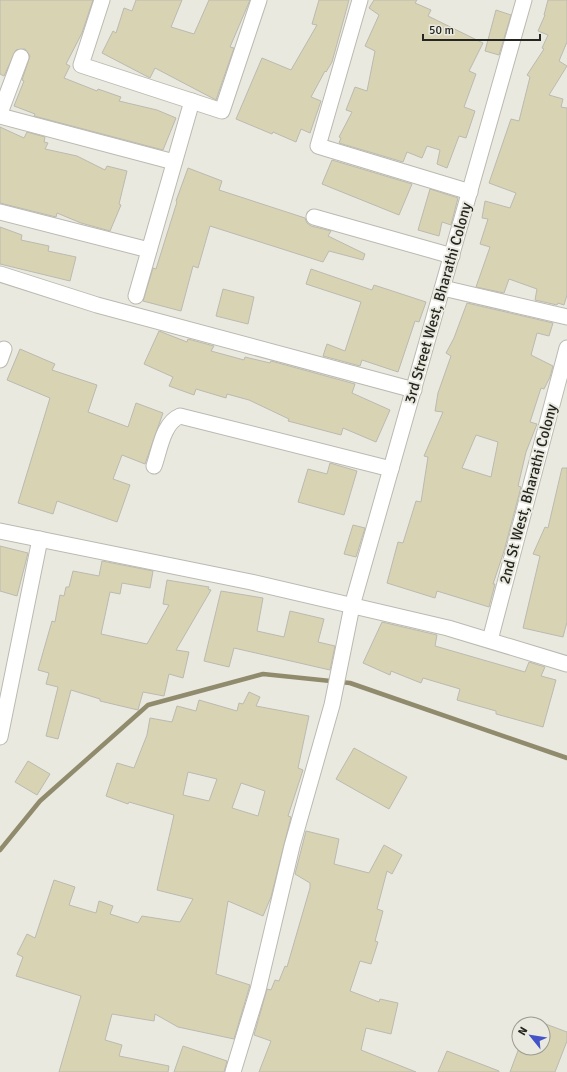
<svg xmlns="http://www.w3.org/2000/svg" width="567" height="1072" viewBox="0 0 567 1072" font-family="Signika,sans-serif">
<rect width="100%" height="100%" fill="#eae9df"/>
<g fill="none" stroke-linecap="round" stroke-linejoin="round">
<polyline stroke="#908b6d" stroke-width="4.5" points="0,850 40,801 148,705 263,674 350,683 567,758"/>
</g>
<g fill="#d8d3b3" stroke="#bbbab1" fill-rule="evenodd">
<polygon points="0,0 93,0 82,33 66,64 70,66 64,78 97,91 98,89 121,97 119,101 157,110 176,118 163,150 34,116 35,114 14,106 24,81 22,80 30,56 25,49 16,50 4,76 0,74"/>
<polygon points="136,0 182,0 171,27 194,34 209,0 250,0 230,47 234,48 216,100 155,68 150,78 102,53 113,31 116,33 124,8 132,11"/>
<polygon points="319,0 349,0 332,62 326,72 325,71 311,97 321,101 310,133 301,129 296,142 273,132 272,134 236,119 262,58 291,70 317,25 312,24"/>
<polygon points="374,0 417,0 415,3 431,10 428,16 483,43 469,71 476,74 464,107 475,111 466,138 459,136 447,168 437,164 440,150 427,146 422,158 407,152 403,162 339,143 341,138 339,137 352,112 346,110 355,87 367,91 375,51 365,46 379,15 369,8"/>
<polygon points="548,0 567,0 567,42 559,61 567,66 549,95 563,99 561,107 567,108 567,295 564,305 558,303 557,305 535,300 537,289 509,279 504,293 476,287 490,247 480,244 488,219 482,218 485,201 510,208 516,193 489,183 511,119 519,121 530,77 527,75 544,49 542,48 548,35 538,31 545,15 544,15"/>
<polygon points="496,10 511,15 499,55 485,51"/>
<polygon points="0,127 24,138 27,132 45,137 44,142 48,143 45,149 77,156 105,170 107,166 127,171 119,204 121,205 110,231 81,223 57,213 56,217 0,203"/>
<polygon points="332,160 412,184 399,215 322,184"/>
<polygon points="188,168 222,181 219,190 305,218 307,223 311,226 331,231 328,236 365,254 363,260 329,251 323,262 210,226 198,268 193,266 181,311 143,301 153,268 156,269 177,202 176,201"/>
<polygon points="430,189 458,198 451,225 442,222 439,236 418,230"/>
<polygon points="0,227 22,235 21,240 49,246 48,251 76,257 70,281 0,264"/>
<polygon points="311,269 372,290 374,285 426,302 419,322 415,321 398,372 362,360 360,366 323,356 327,344 345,351 361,302 306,284"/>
<polygon points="223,289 254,297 248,324 216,316"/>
<path d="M467,303L553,323L549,336L537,333L531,355L553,366L550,377L544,389L541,388L530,422L537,424L526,452L518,486L521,487L504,551L493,584H495L489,607L437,591L435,598L387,583L398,542L403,543L416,501L421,502L428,457L424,456L443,412L435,411L438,393L451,356L446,353L454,338ZM476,435L498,442L491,477L462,468Z"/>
<polygon points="159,331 187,342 188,339 214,346 211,351 244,360 245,357 270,363 271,361 355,384 352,393 390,410 376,442 343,428 341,435 288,421 289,419 249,400 227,394 226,398 196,389 194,395 169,386 173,377 144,364"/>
<polygon points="20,349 55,364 52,370 97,385 88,412 128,427 136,403 163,413 145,464 122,455 113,479 130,485 117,522 57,501 53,514 18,503 50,398 7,380"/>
<polygon points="330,463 357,471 344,515 298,502 308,469 327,474"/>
<polygon points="562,468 567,468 567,622 563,637 523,628 540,556 533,554 545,527 548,528"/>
<polygon points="353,525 365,528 356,557 344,554"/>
<polygon points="0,546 28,553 17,596 0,591"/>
<polygon points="102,561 153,571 150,588 122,583 120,594 110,592 101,634 147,644 169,605 163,604 167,580 209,587 208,589 211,590 176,650 189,652 183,678 169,674 164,696 143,692 138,710 100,701 100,699 71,690 58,739 46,736 58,687 46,684 49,673 38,670 52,621 55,622 60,595 64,596 66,587 69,587 73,571 99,576"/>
<polygon points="221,591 263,598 257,631 284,637 290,611 324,619 318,642 335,646 330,670 234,648 229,667 204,661"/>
<polygon points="382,622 437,635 435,646 525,672 529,662 545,667 541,676 556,680 543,727 496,714 496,711 457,700 460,689 423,678 421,683 391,671 390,675 363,663"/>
<path d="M249,692L260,697L256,706L309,716L298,768L303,770L288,816L291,817L271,897L263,916L228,901L216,974L250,985L234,1039L178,1027L155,1014L154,1021L112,1014L105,1040L122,1045L119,1056L169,1066L168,1072H59L81,996L16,976L23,957L17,954L27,934L35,938L54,880L75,887L69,905L96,913L99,901L113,906L110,914L138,923L142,916L180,922L193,899L157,890L174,815L129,802L128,804L106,796L117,763L134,768L147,735L150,718L172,722L177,706L196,711L199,700L237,711L239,703L243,704ZM188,772L217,779L209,801L183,795ZM241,783L265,791L258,816L232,808Z"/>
<polygon points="354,748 407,777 389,809 336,779"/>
<polygon points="28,761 50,774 37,795 15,782"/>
<polygon points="306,831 339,839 334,864 369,873 384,845 402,855 392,874 387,871 377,909 383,911 375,941 378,942 371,964 360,961 350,991 379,1002 380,999 398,1003 391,1034 366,1028 361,1050 416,1072 259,1072 271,1041 254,1035 267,989 271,990 275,980 279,981 285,966 287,967 310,888 310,883 295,874"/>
<polygon points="543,1023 567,1032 567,1041 555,1072 510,1072 519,1048 543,1048"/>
<polygon points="183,1046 227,1061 224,1072 174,1072"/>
<polygon points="447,1051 499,1071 499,1072 438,1072"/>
</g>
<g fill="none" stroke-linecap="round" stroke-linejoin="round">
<g stroke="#bbbab1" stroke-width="17">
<g id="minor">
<polyline points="102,0 81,65 222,111 259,0"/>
<polyline points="360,0 318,146 470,192"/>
<polyline points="0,113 21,57"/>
<polyline points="0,116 174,162"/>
<polyline points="0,212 149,250"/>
<polyline points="314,217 452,256"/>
<polyline points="0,274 97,305 414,390"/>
<polyline points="443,288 567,317"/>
<polyline points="136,296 192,101"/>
<polyline points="0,360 4,349"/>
<path d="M154,466C160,449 163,423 180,416L391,469"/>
<polyline points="0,531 251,582 448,628 567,664"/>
<polyline points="490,640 567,348"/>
<polyline points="0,737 40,539"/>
<polyline points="233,1072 258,990 292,846 332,705 352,606 524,0"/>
</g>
</g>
<use href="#minor" stroke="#fff" stroke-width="15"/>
</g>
<g text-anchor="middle" stroke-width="4" stroke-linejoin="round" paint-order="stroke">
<g font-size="15" fill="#252521" stroke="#eae9df">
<text transform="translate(438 303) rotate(-74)" y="5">3rd Street West, Bharathi Colony</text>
<text transform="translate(528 494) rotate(-75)" y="5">2nd St West, Bharathi Colony</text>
</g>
</g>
<g transform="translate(531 1036) rotate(300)"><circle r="19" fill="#eae9df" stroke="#9b9b93"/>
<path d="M0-3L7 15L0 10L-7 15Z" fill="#4454c8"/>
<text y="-6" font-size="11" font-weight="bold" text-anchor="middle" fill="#252521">N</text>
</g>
<path d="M423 34v6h117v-6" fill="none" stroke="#252521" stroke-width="2"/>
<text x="429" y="34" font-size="12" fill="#252521" stroke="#eae9df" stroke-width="3" paint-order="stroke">50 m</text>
</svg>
